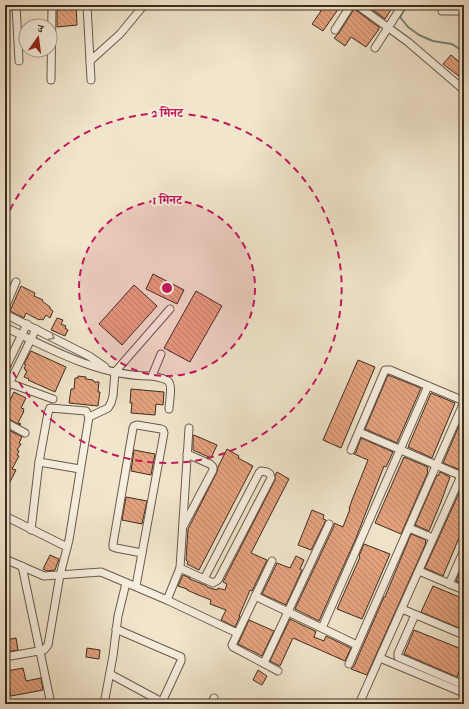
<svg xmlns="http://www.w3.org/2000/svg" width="469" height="709" viewBox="0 0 469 709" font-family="'IM FELL French Canon','Noto Serif Devanagari',serif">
<defs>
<pattern id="building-back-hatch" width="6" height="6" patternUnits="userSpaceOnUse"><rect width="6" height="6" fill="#e6a380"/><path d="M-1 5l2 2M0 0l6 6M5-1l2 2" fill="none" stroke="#bc8568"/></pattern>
</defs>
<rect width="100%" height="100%" fill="#f1e5cc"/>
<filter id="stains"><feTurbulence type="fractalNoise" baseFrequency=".005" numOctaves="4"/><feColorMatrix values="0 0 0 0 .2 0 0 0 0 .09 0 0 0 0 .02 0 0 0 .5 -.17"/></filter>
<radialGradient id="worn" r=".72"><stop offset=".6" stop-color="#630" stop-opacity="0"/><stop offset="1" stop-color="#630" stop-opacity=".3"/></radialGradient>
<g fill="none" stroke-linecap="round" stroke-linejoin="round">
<polyline stroke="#758479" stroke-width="2" points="407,5 400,17 408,27 419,35 433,41 452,44 464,52"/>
</g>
<g fill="url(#building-back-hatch)" stroke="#3c2c1e">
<polygon points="57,5 76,5 77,25 57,27"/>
<polygon points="312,5 341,5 323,31 312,24 321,11"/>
<polygon points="366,5 394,5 385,19"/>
<polygon points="354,9 379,27 379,29 366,47 351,37 345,46 334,38 339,33"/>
<polygon points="451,55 464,66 464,80 461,76 460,77 443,64"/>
<polygon points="153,274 184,290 177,304 146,289"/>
<polygon points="134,285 157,306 122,345 99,324"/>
<polygon points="21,286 35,293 34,296 43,300 42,301 50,307 50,309 53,311 50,318 46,315 43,320 40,319 39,320 26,313 24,318 10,311"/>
<polygon points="196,291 222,306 190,362 164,348"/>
<polygon points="57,318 63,320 61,324 66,326 65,328 68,330 65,336 51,330"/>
<polygon points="31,351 66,367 55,392 28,380 29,379 24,377 27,371 25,370 25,369 24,368 26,365 24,364"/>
<polygon points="358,360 375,367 341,448 323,440"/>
<polygon points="388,375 421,388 397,443 365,429"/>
<polygon points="78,376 86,377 86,379 93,380 94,382 99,382 98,392 100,392 98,406 69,403 71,389 74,389 75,378 78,378"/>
<polygon points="131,389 164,392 163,405 156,404 155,415 131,413 132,403 130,403"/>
<polygon points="14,392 26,398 21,408 24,409 23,411 24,411 18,423 21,424 20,425 5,417 5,411"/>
<polygon points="431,393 455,403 432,458 408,447"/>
<polygon points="464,414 464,469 463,471 443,463"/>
<polygon points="5,428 22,437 19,443 21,444 17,450 19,451 17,455 19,456 12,469 16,470 5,492"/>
<polygon points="194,435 217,445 211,458 193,450 193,437"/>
<polygon points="361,438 393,452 386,467 384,466 356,538 319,621 295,609 334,526 334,523 343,527 350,509 349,509 352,500 368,460 354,454 356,452"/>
<polygon points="227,449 239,456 238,458 253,466 199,570 187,564 188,562 186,560 188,529 217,472 218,467"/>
<polygon points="134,450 155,454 151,475 131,471"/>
<polygon points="404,457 428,467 428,468 427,471 428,472 401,534 375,523"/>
<polygon points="277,472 289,479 251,553 267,560 252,591 250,590 248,595 239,616 240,616 235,627 221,620 226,610 210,604 211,600 196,594 187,590 187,589 178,586 183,575 190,578 190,579 207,586 207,587 217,590 218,588 225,590 227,584 223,582 275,480 275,475"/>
<polygon points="440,472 450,477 441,502 429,531 415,525 437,475 438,476"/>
<polygon points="464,482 464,526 443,576 425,568"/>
<polygon points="126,497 147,501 142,524 122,520"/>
<polygon points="312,510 324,515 323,519 326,520 311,550 298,545"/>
<polygon points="411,534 426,540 425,543 426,543 367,675 351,669 354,666 384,597 385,597"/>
<polygon points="364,544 390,554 362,619 337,609 360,557 359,556"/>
<polygon points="50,555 59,559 55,570 47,571 43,569"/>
<polygon points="296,556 304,560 300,569 302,570 286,605 262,594 277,563 290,568"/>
<polygon points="464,562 464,584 456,581"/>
<polygon points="433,586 464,599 464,630 421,612"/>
<polygon points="290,619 315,631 316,631 314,637 324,641 326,636 351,648 345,661 293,638 280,666 270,661"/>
<polygon points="249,620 274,631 262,656 238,644"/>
<polygon points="414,630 464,650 464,659 457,677 404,654"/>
<polygon points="16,638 18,650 5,652 5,640"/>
<polygon points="87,648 100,650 99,659 86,657"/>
<polygon points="23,668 26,681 41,678 43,690 11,696 8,685 9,685 7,671"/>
<polygon points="258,670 267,676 262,685 253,680"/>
</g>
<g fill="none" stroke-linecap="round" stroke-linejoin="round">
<g stroke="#695a4a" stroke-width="9">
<g id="minor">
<polyline points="16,5 19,61"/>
<polyline points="87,5 90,61 120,34 144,5"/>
<polyline points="357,5 408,42 464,90"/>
<polyline points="442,11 464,11"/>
<polyline points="335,30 351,5"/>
<polyline points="375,48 400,9"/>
<polyline points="90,61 91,80"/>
<polyline points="51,80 52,5"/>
<polyline points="5,308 16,282"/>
<polyline points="5,314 89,356 105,367"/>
<path d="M5,327C50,349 100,377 152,376L161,354"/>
<polyline points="5,369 27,324"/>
<path d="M152,376C157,377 164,378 168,381C173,385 169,403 169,409"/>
<polyline points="5,381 9,383 53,399"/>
<polyline points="5,392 36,329"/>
<polyline points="89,417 108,408 111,403 113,396 115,372 170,309"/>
<polyline points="5,422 25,433"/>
<polyline points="359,432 464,477"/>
<polyline points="351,450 385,370 390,370 464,401"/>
<polyline points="39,462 80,469"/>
<polyline points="5,516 67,547"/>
<polyline points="184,525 213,470 213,467 210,464 187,454"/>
<polyline points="409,528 433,538"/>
<polyline points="5,559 44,576 101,572 167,600 237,633"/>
<polyline points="272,561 232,645 233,647 278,671"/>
<polyline points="22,566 51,704"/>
<polyline points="180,568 213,583 218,580 271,478 270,474 267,472 261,471 259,473 204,579"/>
<polyline points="419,571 464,590"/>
<polyline points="449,584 464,550"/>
<polyline points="136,586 164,433 163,430 161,429 137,425 134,426 133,428 113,544 113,547 116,548 142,553"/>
<polyline points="255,596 357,645"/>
<polyline points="167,600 180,568 189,428"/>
<polyline points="402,609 464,635"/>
<polyline points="415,615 398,653 398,657 459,683 462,681 464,677"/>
<polyline points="322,628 428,386"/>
<polyline points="116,629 181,657 181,661 161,704"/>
<polyline points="5,657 44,650 48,645 60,575 69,540 89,417 86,411 50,408 48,413 39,462 31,530"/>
<polyline points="380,658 464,693"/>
<polyline points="264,663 329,524"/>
<polyline points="349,664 464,402"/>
<polyline points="110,674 162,702"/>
<polyline points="104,704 113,656 118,616 126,583"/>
<polyline points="211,704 214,698"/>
<polyline points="359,704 461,476"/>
</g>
</g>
<use href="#minor" stroke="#f6eede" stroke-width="7"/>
</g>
<defs><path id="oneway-chevron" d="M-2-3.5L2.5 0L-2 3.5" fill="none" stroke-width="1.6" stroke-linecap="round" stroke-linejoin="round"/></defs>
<use stroke="#998d7e" href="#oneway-chevron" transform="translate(52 337) rotate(27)"/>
<circle cx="167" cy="288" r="88" fill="#c2185b" fill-opacity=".12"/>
<g fill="none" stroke="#c2185b" stroke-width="2" stroke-dasharray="7 5">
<circle cx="167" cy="288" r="88"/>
<path d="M5 221A175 175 0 1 1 5 355"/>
</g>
<circle cx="167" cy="288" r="6" fill="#c2185b" stroke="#f6eede" stroke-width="2"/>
<g font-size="12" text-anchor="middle" font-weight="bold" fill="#c2185b" stroke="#f6eede" stroke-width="4" stroke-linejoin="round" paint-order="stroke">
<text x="167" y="117">2 मिनट</text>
<text x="167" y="204">1 मिनट</text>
</g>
<rect width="469" height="709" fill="none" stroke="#f1e5cc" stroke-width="20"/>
<rect x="6" y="6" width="457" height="697" fill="none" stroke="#3c2c1e" stroke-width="2"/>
<rect x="10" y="10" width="449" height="689" fill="none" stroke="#3c2c1e"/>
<g transform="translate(38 38) rotate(14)"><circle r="19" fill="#f6eede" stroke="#aca091"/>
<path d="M0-3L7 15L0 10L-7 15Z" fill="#8f2418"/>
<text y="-6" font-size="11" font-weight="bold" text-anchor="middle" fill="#3c2c1e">उ</text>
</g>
<rect width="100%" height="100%" filter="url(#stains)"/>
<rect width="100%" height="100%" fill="url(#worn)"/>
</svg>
